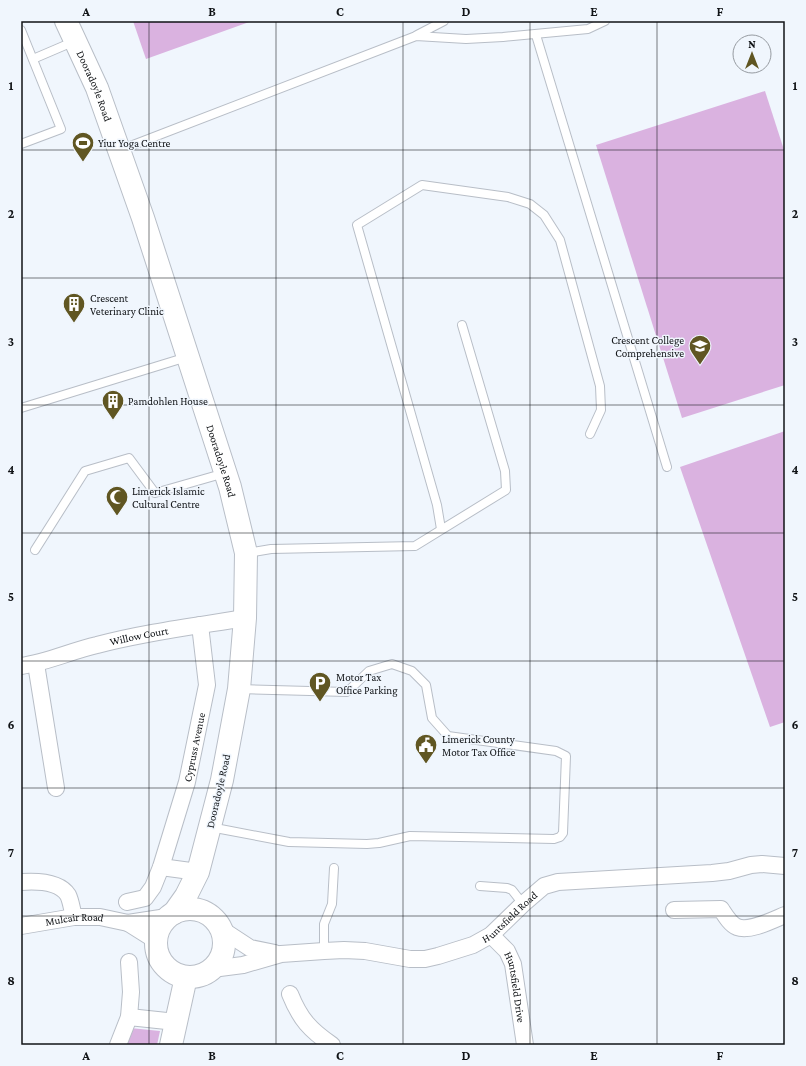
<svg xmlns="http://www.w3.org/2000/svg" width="806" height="1066" viewBox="0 0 806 1066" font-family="'Crimson Pro',serif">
<rect width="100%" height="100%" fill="#f0f6fd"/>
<g fill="#dab2e0">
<polygon points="133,21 252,21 146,59"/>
<polygon points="765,91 785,153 785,385 682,418 596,145"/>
<polygon points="785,431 785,722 770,727 680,467"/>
<polygon points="130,1028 160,1031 157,1045 122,1045"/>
</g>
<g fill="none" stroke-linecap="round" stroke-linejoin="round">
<g stroke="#b8bec7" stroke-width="10">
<g id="lane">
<polyline points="21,30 61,129 21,144"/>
<polyline points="417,35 444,21"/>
<polyline points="536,35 667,467"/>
<polyline points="33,59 75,41"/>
<polyline points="120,150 416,36 466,39 503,37 588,29 605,21"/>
<polyline points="21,408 187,357"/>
<polyline points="441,529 437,505 357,225 422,185 508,197 530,204 544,215 560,240 600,386 601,410 590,434"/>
<polyline points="35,550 85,471 129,458 155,493 225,473"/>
<polyline points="247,553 271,549 415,546 506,490 505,471 462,325"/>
<polyline points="210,827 289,842 367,844 379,843 410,836 554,839 560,837 563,833 566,756 556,751 448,736 432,718 426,685 412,671 392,664 369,671 347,692 239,689"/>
<polyline points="480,886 507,888 512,890 523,904"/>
<polyline points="324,951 324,924 332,904 334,868"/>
</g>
</g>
<g stroke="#b8bec7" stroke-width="18">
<g id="street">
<polyline points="36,664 56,788"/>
<path id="s1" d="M21,666C48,662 71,651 97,645C146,632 196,626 245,618"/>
<polyline points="161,867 198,872"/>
<path d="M21,882C35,881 59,881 68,895C71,901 72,910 74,917"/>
<path id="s2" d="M127,902L145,898L153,887L161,867L187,782L207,685L200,625"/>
<path d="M674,910L721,909C725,915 730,924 737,927C750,932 773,920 785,915"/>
<polyline points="128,923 155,940"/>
<path id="s3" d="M21,926L74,917H100L128,923L167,917"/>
<polyline points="221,929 250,948 275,953"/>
<path id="s4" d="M491,935L507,951L513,964L525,1045"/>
<path id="s5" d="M212,969L243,965L281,954L324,951L344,950L365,951L410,959H425L438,956L473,945L491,935L523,904L544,886L558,882L712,873L729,871L751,865L762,864L785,866"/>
<path d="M290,994C300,1019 310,1030 332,1045"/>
<polyline points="129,1017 176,1022"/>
<polyline points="118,1045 129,1017 131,992 129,962"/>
</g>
</g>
<g stroke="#b8bec7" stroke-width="24">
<g id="secondary">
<path id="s6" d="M66,21L97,88L143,218L230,487L246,553L245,618L239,689L222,780L198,872L186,896L174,913"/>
<circle cx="190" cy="943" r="34"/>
<polyline points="171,1045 186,977"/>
</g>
</g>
<use href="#lane" stroke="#fff" stroke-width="8"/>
<use href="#street" stroke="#fff" stroke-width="16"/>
<use href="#secondary" stroke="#fff" stroke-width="22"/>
</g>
<path fill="none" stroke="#101316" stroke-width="1" stroke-opacity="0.55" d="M149,21V1045M276,21V1045M403,21V1045M530,21V1045M657,21V1045M21,150H785M21,278H785M21,405H785M21,533H785M21,661H785M21,788H785M21,916H785"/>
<defs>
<g id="stadium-pin" transform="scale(1.15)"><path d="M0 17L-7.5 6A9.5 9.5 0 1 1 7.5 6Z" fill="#605622" stroke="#f0f6fd"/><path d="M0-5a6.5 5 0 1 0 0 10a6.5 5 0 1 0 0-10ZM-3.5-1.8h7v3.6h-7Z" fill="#fff"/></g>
<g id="building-pin" transform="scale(1.15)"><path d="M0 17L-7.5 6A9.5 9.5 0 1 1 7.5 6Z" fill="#605622" stroke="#f0f6fd"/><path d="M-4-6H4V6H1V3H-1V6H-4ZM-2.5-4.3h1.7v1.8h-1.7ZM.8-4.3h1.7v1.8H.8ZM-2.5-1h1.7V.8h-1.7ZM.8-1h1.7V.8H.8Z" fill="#fff"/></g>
<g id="school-pin" transform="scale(1.15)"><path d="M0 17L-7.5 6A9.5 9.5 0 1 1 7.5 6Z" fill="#605622" stroke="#f0f6fd"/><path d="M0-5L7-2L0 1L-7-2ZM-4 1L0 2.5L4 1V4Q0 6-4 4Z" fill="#fff"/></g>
<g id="mosque-pin" transform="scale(1.15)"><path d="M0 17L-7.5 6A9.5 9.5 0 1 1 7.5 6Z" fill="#605622" stroke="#f0f6fd"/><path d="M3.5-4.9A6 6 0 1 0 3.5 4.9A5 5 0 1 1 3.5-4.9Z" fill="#fff"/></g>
<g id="parking-pin" transform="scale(1.15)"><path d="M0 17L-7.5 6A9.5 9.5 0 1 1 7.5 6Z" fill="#605622" stroke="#f0f6fd"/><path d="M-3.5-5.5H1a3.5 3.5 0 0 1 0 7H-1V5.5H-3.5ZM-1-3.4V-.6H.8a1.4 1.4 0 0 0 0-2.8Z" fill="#fff"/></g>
<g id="civic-pin" transform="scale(1.15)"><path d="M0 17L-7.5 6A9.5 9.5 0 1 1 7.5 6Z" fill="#605622" stroke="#f0f6fd"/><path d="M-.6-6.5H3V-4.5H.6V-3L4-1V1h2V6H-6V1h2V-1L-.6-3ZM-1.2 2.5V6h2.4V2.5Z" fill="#fff"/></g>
</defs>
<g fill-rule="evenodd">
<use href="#stadium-pin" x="83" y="143"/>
<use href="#building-pin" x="74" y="304"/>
<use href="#school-pin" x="700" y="346"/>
<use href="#building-pin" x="113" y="401"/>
<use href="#mosque-pin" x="117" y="497"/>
<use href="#parking-pin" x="320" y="683"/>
<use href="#civic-pin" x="426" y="745"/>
</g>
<g text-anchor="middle" stroke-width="3" stroke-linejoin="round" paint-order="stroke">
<g font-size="11" fill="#101316" stroke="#f0f6fd">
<text dy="4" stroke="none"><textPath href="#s6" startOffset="71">Dooradoyle Road</textPath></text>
<text dy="4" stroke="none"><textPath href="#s6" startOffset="467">Dooradoyle Road</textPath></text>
<text dy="4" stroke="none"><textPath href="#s1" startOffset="122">Willow Court</textPath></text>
<text dy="4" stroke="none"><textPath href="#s2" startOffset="178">Cypruss Avenue</textPath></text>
<text transform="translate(218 791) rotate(-77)" y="4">Dooradoyle Road</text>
<text dy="4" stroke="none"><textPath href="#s5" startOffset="312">Huntsfield Road</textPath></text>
<text dy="4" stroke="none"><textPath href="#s3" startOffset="54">Mulcair Road</textPath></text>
<text dy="4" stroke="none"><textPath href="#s4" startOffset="60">Huntsfield Drive</textPath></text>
</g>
<g font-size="11" fill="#101316" stroke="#f0f6fd" text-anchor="start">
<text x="98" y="147">Yiur Yoga Centre</text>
<text x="90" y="302">Crescent<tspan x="90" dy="13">Veterinary Clinic</tspan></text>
<text x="684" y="344" text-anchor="end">Crescent College<tspan x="684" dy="13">Comprehensive</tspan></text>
<text x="128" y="405">Pamdohlen House</text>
<text x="132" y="495">Limerick Islamic<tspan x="132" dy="13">Cultural Centre</tspan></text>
<text x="336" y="681">Motor Tax<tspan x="336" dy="13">Office Parking</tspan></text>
<text x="442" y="743">Limerick County<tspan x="442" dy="13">Motor Tax Office</tspan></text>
</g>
</g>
<rect width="806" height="1066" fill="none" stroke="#f0f6fd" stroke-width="44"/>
<g transform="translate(752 54)"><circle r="19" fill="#f0f6fd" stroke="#969ba1"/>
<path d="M0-3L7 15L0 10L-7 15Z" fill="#605622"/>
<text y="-6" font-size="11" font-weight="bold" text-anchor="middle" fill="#101316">N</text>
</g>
<rect x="22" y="22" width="762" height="1022" fill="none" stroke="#101316" stroke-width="1.5"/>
<g font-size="13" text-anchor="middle" font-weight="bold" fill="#101316">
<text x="86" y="16">A</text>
<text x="212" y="16">B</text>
<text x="340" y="16">C</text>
<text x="466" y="16">D</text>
<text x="594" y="16">E</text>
<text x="720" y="16">F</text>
<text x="11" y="90">1</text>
<text x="795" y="90">1</text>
<text x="11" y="218">2</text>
<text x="795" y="218">2</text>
<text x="11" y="346">3</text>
<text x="795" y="346">3</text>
<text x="11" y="474">4</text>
<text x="795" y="474">4</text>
<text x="11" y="601">5</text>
<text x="795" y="601">5</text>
<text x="11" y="729">6</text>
<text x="795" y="729">6</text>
<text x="11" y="857">7</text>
<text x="795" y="857">7</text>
<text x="11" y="985">8</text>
<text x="795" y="985">8</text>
<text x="86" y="1060">A</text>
<text x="212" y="1060">B</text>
<text x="340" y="1060">C</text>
<text x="466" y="1060">D</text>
<text x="594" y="1060">E</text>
<text x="720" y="1060">F</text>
</g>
</svg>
